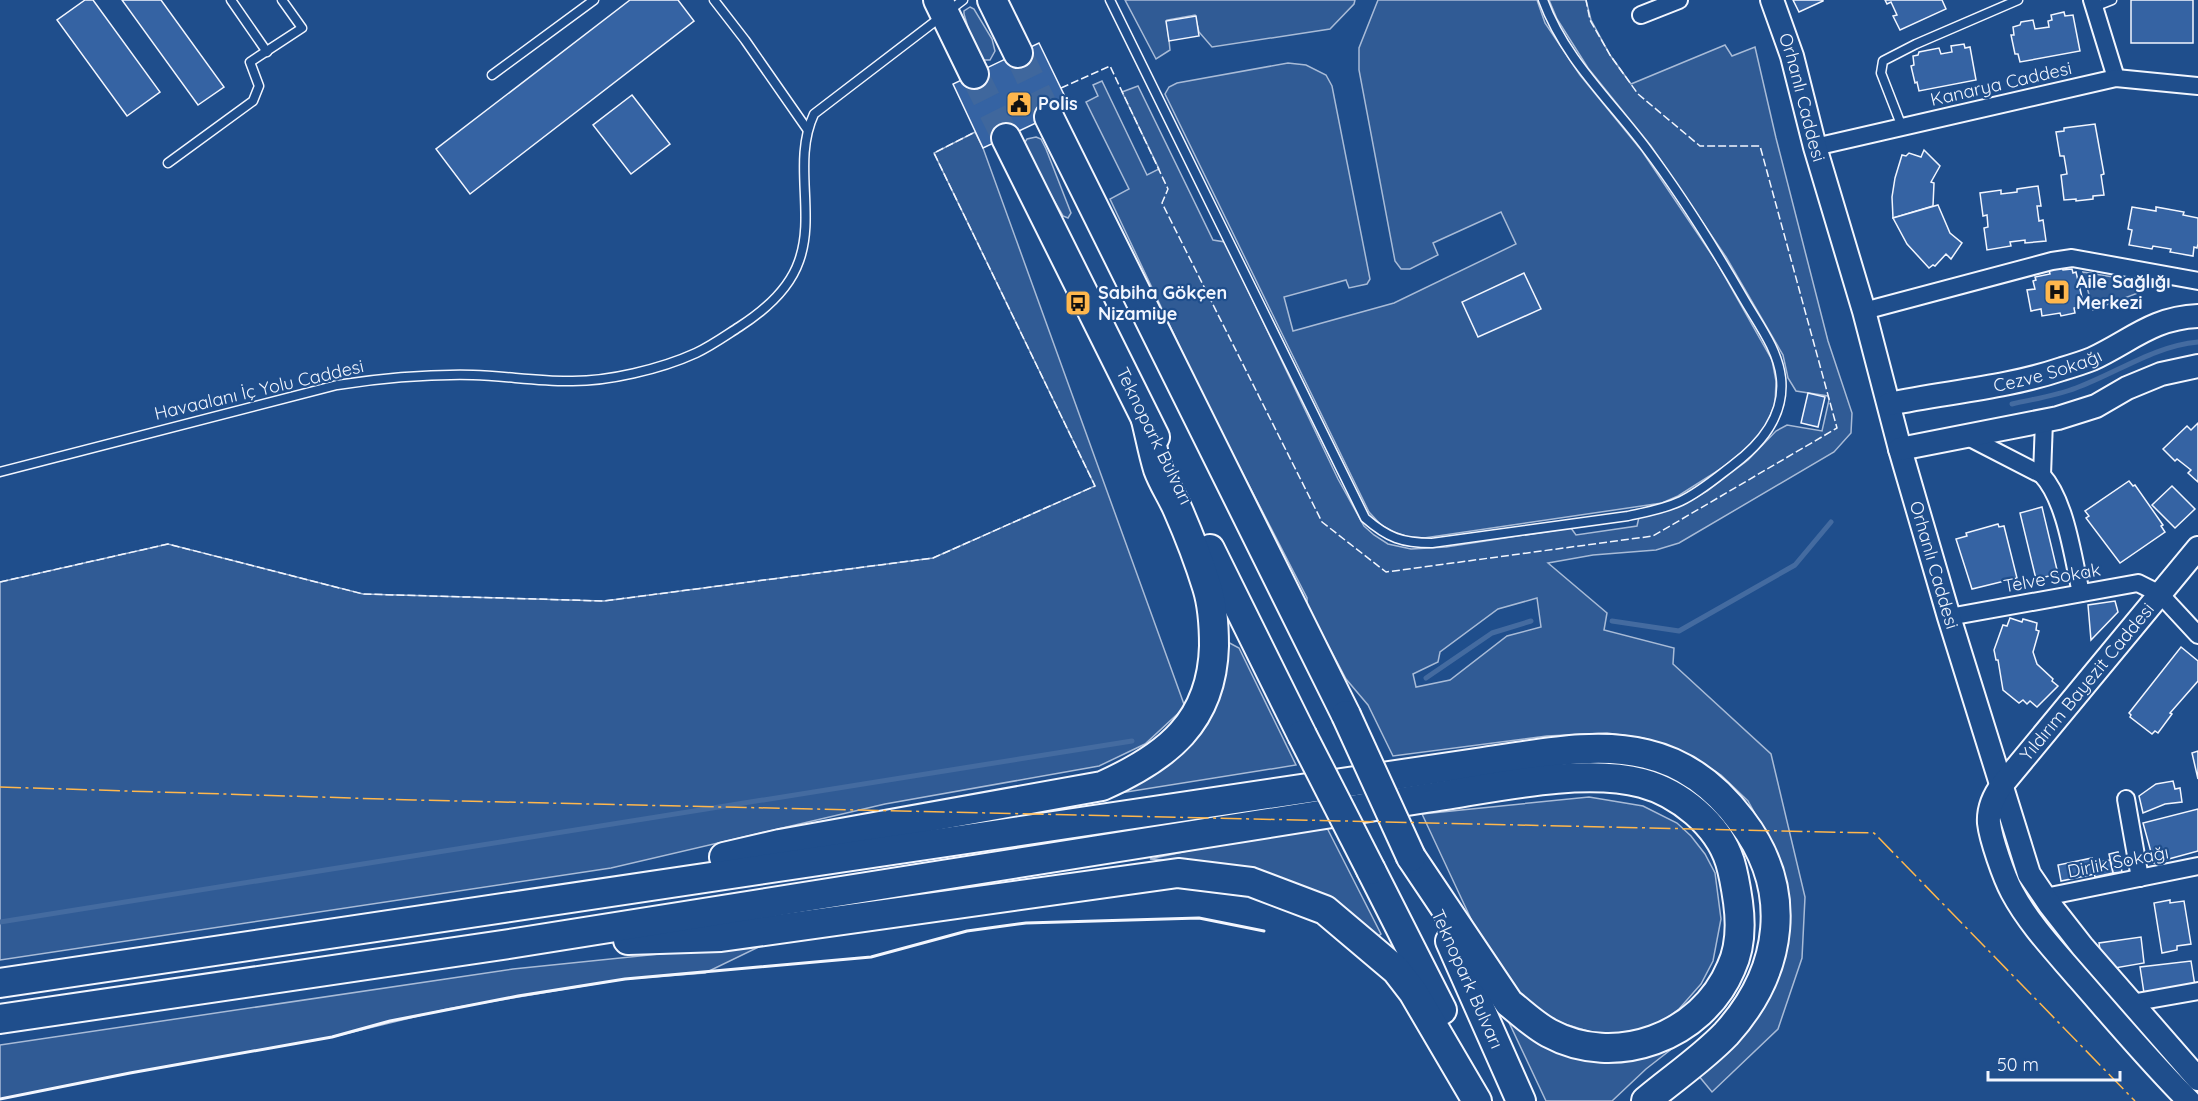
<svg xmlns="http://www.w3.org/2000/svg" width="2198" height="1101" viewBox="0 0 2198 1101" font-family="Quicksand,sans-serif">
<rect width="100%" height="100%" fill="#1f4e8c"/>
<g fill="#305b95" stroke="#a8bbd7" stroke-width="1.5" fill-rule="evenodd">
<polygon points="1125,0 1355,0 1354,4 1330,29 1212,47 1199,32 1195,15 1167,20 1170,50 1156,59"/>
<polygon points="1378,0 1537,0 1545,23 1580,75 1642,151 1716,261 1772,360 1776,381 1775,404 1765,428 1748,447 1719,470 1678,496 1662,503 1424,538 1409,537 1394,532 1381,525 1369,512 1165,94 1169,87 1177,83 1288,63 1306,65 1326,75 1332,86 1370,279 1367,284 1349,288 1346,280 1284,297 1293,331 1394,303 1516,244 1501,212 1433,243 1438,255 1410,269 1401,269 1395,261 1359,70 1359,48"/>
<path d="M1549,0H1586L1591,20L1610,55L1631,84L1725,45L1732,56L1755,47L1776,138L1828,341L1852,413L1851,433L1834,452L1679,543L1656,550L1593,555L1548,563L1607,613L1604,630L1674,648L1673,664L1771,754L1805,897L1802,958L1778,1029L1712,1092L1698,1075L1759,1009L1772,845L1748,801L1721,775L1696,759L1667,745L1643,738L1607,733L1547,736L1393,756L1368,705L1346,679L1307,605V598L1206,402L1110,199L1129,189L1086,102L1098,96L1093,85L1102,81L1147,175L1159,169L1122,92L1138,86L1213,240L1225,242L1338,479L1364,526L1374,535L1388,544L1411,549L1446,547L1571,528L1576,535L1637,526L1639,517L1684,504L1707,491L1748,460L1776,431L1787,425L1822,431L1829,400L1828,396L1796,391L1788,378L1783,355L1726,257L1651,146L1588,68L1557,19ZM1537,598L1541,627L1507,636L1450,680L1416,687L1413,674L1438,662L1440,652L1498,609Z"/>
<polygon points="970,7 974,9 992,39 995,51 990,60 984,60 980,57 970,34 964,14 964,11"/>
<polygon points="975,132 983,148 1185,707 1145,744 1099,766 885,804 611,868 0,960 0,582 168,544 363,594 604,601 933,558 1095,486 934,153"/>
<polygon points="1036,137 1041,139 1046,149 1071,213 1068,218 1063,216 1025,151 1025,142 1027,139"/>
<polygon points="2083,272 2143,282 2138,293 2093,310"/>
<polygon points="1224,640 1239,648 1296,765 1095,797 1144,778 1180,755 1212,711"/>
<polygon points="1589,797 1643,806 1677,823 1691,836 1705,854 1715,873 1721,919 1713,961 1701,984 1679,1009 1664,1020 1643,1029 1618,1033 1594,1033 1555,1021 1539,1011 1518,991 1496,963 1478,934 1422,814"/>
<polygon points="1324,822 1381,934 1373,940 1228,865 1150,859"/>
<polygon points="767,943 705,973 625,979 447,1009 332,1037 130,1073 0,1099 0,1045 513,969"/>
<polygon points="1505,1014 1539,1035 1687,1037 1646,1069 1612,1101 1546,1101"/>
</g>
<g fill="none" stroke-linecap="round" stroke-linejoin="round">
<g stroke="#446ba0" stroke-width="5">
<path d="M2012,404C2033,399 2056,396 2076,388C2117,373 2154,346 2198,342"/>
<polyline points="1612,621 1679,631 1795,565 1831,522"/>
<polyline points="1426,678 1492,633 1531,621"/>
<polyline points="0,922 1132,741"/>
</g>
</g>
<g fill="#3563a3" stroke="#f2f6ff" stroke-width="1.5">
<polygon points="85,0 93,0 160,92 127,116 57,20"/>
<polygon points="122,0 161,0 224,87 198,105"/>
<polygon points="630,0 678,0 694,21 470,194 436,149"/>
<polygon points="1793,0 1823,0 1823,1 1799,12"/>
<polygon points="1885,0 1942,0 1946,9 1900,30 1893,16 1897,15 1891,2 1887,4"/>
<rect x="2131" y="0" width="62" height="43"/>
<polygon points="2064,12 2065,16 2073,15 2080,51 2020,62 2018,54 2015,54 2011,35 2014,35 2013,27 2020,25 2021,22 2033,20 2035,29 2049,27 2048,21 2052,20 2051,15"/>
<polygon points="1196,16 1199,36 1169,41 1166,21"/>
<polygon points="1039,43 1070,107 983,148 953,84"/>
<polygon points="1964,44 1965,48 1970,47 1976,80 1919,91 1917,82 1915,83 1911,66 1914,65 1913,56 1918,55 1919,52 1939,48 1941,54 1952,52 1951,46"/>
<polygon points="632,95 670,144 631,174 593,125"/>
<polygon points="2095,124 2104,174 2101,175 2104,195 2093,196 2093,199 2076,201 2076,199 2064,200 2061,175 2067,174 2064,156 2060,156 2056,132 2064,131 2064,128"/>
<polygon points="1924,150 1940,166 1931,182 1934,183 1933,206 1893,218 1892,197 1895,178 1902,155 1906,156 1909,153 1921,157"/>
<polygon points="2038,186 2041,206 2037,206 2039,221 2043,220 2046,241 2025,243 2025,240 2010,242 2011,246 1987,250 1984,228 1988,227 1987,215 1983,216 1980,193 2001,190 2001,194 2017,192 2017,189"/>
<polygon points="1938,205 1950,233 1962,243 1951,259 1946,254 1935,266 1933,265 1929,268 1907,244 1893,218"/>
<polygon points="2132,207 2156,211 2156,207 2184,212 2183,215 2198,218 2198,244 2197,248 2194,247 2193,256 2170,252 2171,249 2153,246 2152,249 2129,245 2132,230 2128,229"/>
<polygon points="2062,267 2063,270 2072,269 2073,273 2076,272 2084,306 2074,308 2075,313 2061,316 2060,313 2042,316 2041,309 2031,311 2027,290 2035,289 2033,281 2036,280 2035,277 2050,274 2049,270"/>
<polygon points="1524,273 1541,309 1478,337 1462,302"/>
<polygon points="1808,393 1825,397 1818,427 1801,423"/>
<polygon points="2198,423 2198,482 2188,473 2191,470 2177,459 2175,461 2163,449 2187,426 2191,430"/>
<polygon points="2129,481 2133,486 2135,485 2163,525 2161,526 2165,532 2120,563 2086,518 2089,516 2085,511"/>
<polygon points="2172,486 2195,509 2175,528 2152,505"/>
<polygon points="2042,507 2058,574 2036,579 2020,513"/>
<polygon points="1998,524 1999,527 2004,526 2017,578 1972,589 1956,539 1967,536 1966,533"/>
<polygon points="2115,601 2118,612 2091,640 2088,605"/>
<polygon points="2010,618 2022,622 2023,619 2037,623 2036,630 2039,631 2033,652 2037,664 2053,679 2052,681 2058,686 2037,707 2030,701 2027,704 2023,700 2019,703 2003,690 1998,660 1996,660 1994,650 2003,625 2007,626"/>
<polygon points="2181,647 2198,661 2198,681 2170,713 2172,714 2158,733 2155,731 2152,734 2130,717 2131,715 2129,713"/>
<polygon points="2198,751 2198,779 2192,753"/>
<polygon points="2173,781 2175,789 2180,788 2182,802 2165,804 2143,813 2139,796 2156,784"/>
<polygon points="2198,809 2198,851 2154,863 2143,823"/>
<polygon points="2118,852 2122,872 2113,873 2109,854"/>
<polygon points="2092,858 2095,874 2061,881 2058,865"/>
<polygon points="2110,860 2113,873 2095,877 2092,863"/>
<polygon points="2170,900 2170,903 2184,901 2191,944 2177,946 2177,950 2162,953 2154,903"/>
<polygon points="2141,937 2144,963 2109,969 2102,962 2099,943"/>
<polygon points="2191,961 2195,986 2144,993 2140,967"/>
</g>
<g fill="none" stroke-linecap="round" stroke-linejoin="round">
<g stroke="#3f679d" stroke-width="28" stroke-dasharray="28 14" stroke-linecap="butt">
<polyline points="1018,53 1049,117"/>
<polyline points="974,74 1006,138"/>
</g>
<g stroke="#f2f6ff" stroke-width="11">
<g id="lane">
<polyline points="231,0 267,52"/>
<polyline points="714,0 745,40 807,129"/>
<path d="M1110,0L1365,518C1388,538 1402,543 1432,543L1628,516C1646,512 1664,509 1681,501C1700,492 1716,478 1733,465C1761,444 1785,416 1781,378C1778,350 1759,325 1745,301C1715,249 1682,196 1646,148C1610,100 1564,58 1543,0"/>
<polyline points="2094,7 2112,0"/>
<polyline points="492,75 594,0"/>
<polyline points="1902,127 1881,73 1883,61 1916,44 2018,0"/>
<polyline points="168,163 253,101 259,86 250,62 302,28 282,0"/>
<path d="M0,472L337,385C383,378 427,374 473,375C505,376 536,381 568,381C607,382 661,369 696,353C711,346 725,336 739,327C764,311 789,290 799,261C816,214 792,161 814,114L963,0"/>
</g>
</g>
<g stroke="#f2f6ff" stroke-width="20">
<g id="street">
<polyline points="2092,0 2116,78"/>
<polyline points="1641,15 1679,0"/>
<polyline points="1815,147 2116,78 2198,86"/>
<polyline points="1864,311 2052,261 2072,258 2198,281"/>
<path d="M1966,436L2042,475C2066,501 2073,558 2081,593"/>
<polyline points="2042,475 2044,421"/>
<polyline points="1949,617 2138,583 2160,594 2198,635"/>
<polyline points="2126,799 2140,878"/>
<polyline points="2045,897 2198,866"/>
<polyline points="2131,1003 2198,991"/>
</g>
</g>
<g stroke="#f2f6ff" stroke-width="26">
<g id="secondary">
<path id="s1" d="M1772,0L1792,56L1815,147L1864,311L1900,449L1949,617L2029,874L2050,905L2082,946L2198,1079"/>
<path id="s2" d="M1889,404C1946,392 2006,388 2062,369C2072,366 2082,363 2092,359C2131,341 2152,318 2198,316"/>
<polyline points="1900,449 2058,418 2096,406 2127,388 2161,374 2198,366"/>
<path id="s3" d="M2189,1101C2150,1062 2115,1020 2079,979C2056,952 2029,924 2012,892C2004,877 1991,840 1989,823C1988,809 1994,795 2002,785L2198,548"/>
</g>
</g>
<g stroke="#f2f6ff" stroke-width="32">
<g id="highway">
<polyline points="938,0 974,74"/>
<polyline points="992,0 1018,53"/>
<polyline points="1049,117 1346,715"/>
<polyline points="1006,138 1155,437"/>
<polyline points="1210,549 1302,735"/>
<path d="M724,857L780,844L1102,786C1167,757 1212,722 1214,646C1214,626 1213,606 1207,587C1199,561 1189,535 1178,510C1172,496 1163,483 1158,469C1153,453 1150,436 1146,420"/>
<polyline points="1371,870 1442,1010"/>
<polyline points="628,940 721,937 1178,873 1251,882 1325,910 1396,970 1413,992 1477,1101"/>
<polyline points="1450,941 1521,1101"/>
<path d="M0,983L1483,762C1536,755 1594,741 1646,754C1685,763 1717,788 1741,820C1794,889 1784,970 1726,1034C1702,1059 1672,1079 1646,1101"/>
<path d="M0,1019L509,944L1426,798C1489,789 1580,767 1642,783C1679,793 1718,824 1730,862C1734,875 1736,888 1738,902C1741,924 1741,947 1731,968C1702,1037 1615,1069 1549,1033C1534,1025 1522,1013 1509,1003L1411,857"/>
</g>
</g>
<use href="#lane" stroke="#1f4e8c" stroke-width="8"/>
<use href="#street" stroke="#1f4e8c" stroke-width="16"/>
<use href="#secondary" stroke="#1f4e8c" stroke-width="22"/>
<use href="#highway" stroke="#1f4e8c" stroke-width="28"/>
<g stroke="#f2f6ff" stroke-width="32" stroke-linecap="butt">
<g id="highway-bridge">
<polyline points="1346,715 1411,857"/>
<polyline points="1302,735 1371,870"/>
</g>
</g>
<use href="#highway-bridge" stroke="#1f4e8c" stroke-width="28"/>
<g stroke="#f2f6ff" stroke-width="1.5" stroke-dasharray="8 3" stroke-linecap="butt">
<polyline points="1061,88 1110,66 1168,189 1162,203 1322,522 1386,572 1653,536 1837,428 1760,146 1700,146 1638,94 1610,55 1590,20 1586,0"/>
<polyline points="0,582 168,544 363,594 604,601 933,558 1095,486 934,153 975,132"/>
</g>
<polyline stroke="#f2f6ff" stroke-width="3" points="0,1099 130,1073 332,1037 390,1021 518,996 625,979 871,957 967,931 1026,923 1199,918 1264,931"/>
<polyline stroke="#ffb74d" stroke-width="1.5" stroke-dasharray="21 4.5 3 4.5" stroke-linecap="butt" points="0,787 414,800 1874,833 2135,1101"/>
</g>
<defs>
<g id="civic-square" transform="scale(1.35)"><rect x="-9" y="-9" width="18" height="18" rx="4" fill="#ffb74d" stroke="#1f4e8c"/><path d="M-.6-6.5H3V-4.5H.6V-3L4-1V1h2V6H-6V1h2V-1L-.6-3ZM-1.2 2.5V6h2.4V2.5Z" fill="#111"/></g>
<g id="hospital-square" transform="scale(1.35)"><rect x="-9" y="-9" width="18" height="18" rx="4" fill="#ffb74d" stroke="#1f4e8c"/><path d="M-5-5h3v3.5h4V-5h3V5h-3V1.5h-4V5h-3Z" fill="#111"/></g>
<g id="bus-square" transform="scale(1.35)"><rect x="-9" y="-9" width="18" height="18" rx="4" fill="#ffb74d" stroke="#1f4e8c"/><path d="M-5-6H5V4H4V6H2V4H-2V6H-4V4H-5ZM-3.5-4V0h7V-4ZM-3.5 1.2v1.5H-2V1.2ZM2 1.2v1.5H3.5V1.2Z" fill="#111"/></g>
</defs>
<g fill-rule="evenodd">
<use href="#civic-square" x="1019" y="104"/>
<use href="#hospital-square" x="2057" y="292"/>
<use href="#bus-square" x="1078" y="303"/>
</g>
<g text-anchor="middle" stroke-width="4.5" stroke-linejoin="round" paint-order="stroke">
<g font-size="18" fill="#f2f6ff" stroke="#1f4e8c">
<text transform="translate(2001 84) rotate(-13)" y="6">Kanarya Caddesi</text>
<text dy="6" stroke="none"><textPath href="#s1" startOffset="102">Orhanlı Caddesi</textPath></text>
<text dy="6" stroke="none"><textPath href="#s2" startOffset="162">Cezve Sokağı</textPath></text>
<text transform="translate(259 390) rotate(-13)" y="6">Havaalanı İç Yolu Caddesi</text>
<text transform="translate(1154 436) rotate(64)" y="6">Teknopark Bulvarı</text>
<text dy="6" stroke="none"><textPath href="#s1" startOffset="588">Orhanlı Caddesi</textPath></text>
<text transform="translate(2052 578) rotate(-10)" y="6">Telve Sokak</text>
<text dy="6" stroke="none"><textPath href="#s3" startOffset="522">Yıldırım Bayezit Caddesi</textPath></text>
<text transform="translate(2118 862) rotate(-11)" y="6">Dirlik Sokağı</text>
<text transform="translate(1467 979) rotate(66)" y="6">Teknopark Bulvarı</text>
</g>
<g font-size="18" font-weight="bold" fill="#f2f6ff" stroke="#1f4e8c" text-anchor="start">
<text x="1038" y="110">Polis</text>
<text x="2076" y="288">Aile Sağlığı<tspan x="2076" dy="21">Merkezi</tspan></text>
<text x="1098" y="299">Sabiha Gökçen<tspan x="1098" dy="21">Nizamiye</tspan></text>
</g>
</g>
<path d="M1988 1071v9h132v-9" fill="none" stroke="#f2f6ff" stroke-width="3"/>
<text x="1997" y="1071" font-size="18" fill="#f2f6ff" stroke="#1f4e8c" stroke-width="4.5" paint-order="stroke">50 m</text>
</svg>
